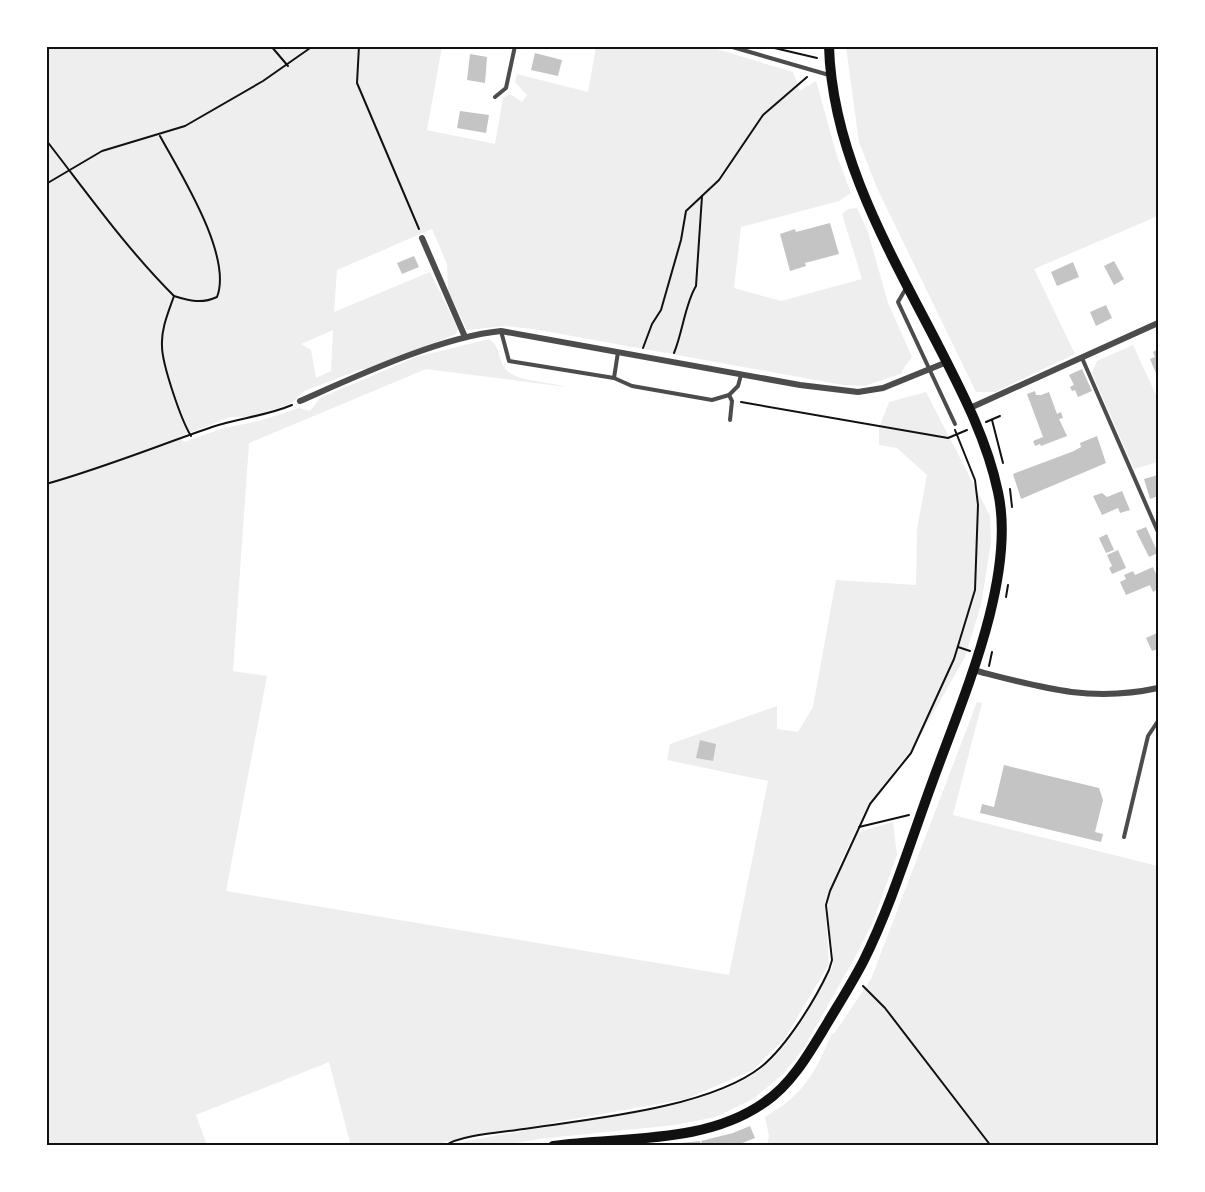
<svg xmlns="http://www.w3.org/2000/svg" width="1205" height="1192" viewBox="0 0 1205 1192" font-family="Helvetica,sans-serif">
<rect width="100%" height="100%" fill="#fff"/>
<g fill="#eee" fill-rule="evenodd">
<path d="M46,47H442L427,130L495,144L503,98L510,94L522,102L527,95L515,82L517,74L588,92L596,47H710L793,72L800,91L816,81L837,156L851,193L839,201L741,227L734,288L781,301L862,279L842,214L848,209L857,208L868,232L888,303L912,357L902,371L903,373L864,386L843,385L533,329L506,326L467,330L448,291L447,264L432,229L337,270L334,312L430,272L458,329L456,334L372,369H362L304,391L294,401L285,406L249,417H230L179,437L184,442L224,428L259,421L299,408L310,411L320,398L416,357L489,339C500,346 498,357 504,367C515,383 549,381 566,387L426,369L249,443L233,671L267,676L226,891L729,975L768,781L667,760L670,744L777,706V729L798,732L813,707L836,580L916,585L917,529L927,475L897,448L879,445V428L889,402L926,392L990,516L991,542L981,605L965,657L915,745L869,803L842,859L825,903L829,964L785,1038L753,1070L686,1099L444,1142L443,1145L351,1146L329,1062L196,1115L207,1145H47ZM333,330L331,371L316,378L311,350L301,344Z"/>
<polygon points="846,47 1158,47 1158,216 1034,269 1075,354 995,392 976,392 877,188 859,142"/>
<polygon points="1133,345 1156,395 1158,395 1158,462 1134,469 1092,373 1097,361"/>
<path d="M977,702L982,703L953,815L1158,866V1145H767L769,1136L765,1117C805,1093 814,1075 832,1033L834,1034L871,979Z"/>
<path d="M893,822L897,855L872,924L853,961L803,1049L783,1074L753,1099L716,1117L675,1125L539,1139L503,1145L446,1146C497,1134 548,1127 600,1118C651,1110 718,1101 761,1069C792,1045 813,1002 832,968C836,948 826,928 828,907C829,882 848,854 858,832Z"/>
</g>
<g fill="#c4c4c4">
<polygon points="535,53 562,60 558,76 531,70"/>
<polygon points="470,54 487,57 485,83 467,80"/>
<polygon points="460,111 489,115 486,133 457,128"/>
<polygon points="830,223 839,254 805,263 806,266 790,271 780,234 795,229 796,232"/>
<polygon points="414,256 419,267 402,274 397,263"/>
<polygon points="1114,261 1124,279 1114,285 1104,266"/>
<polygon points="1073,262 1079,277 1057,286 1051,272"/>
<polygon points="1106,305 1112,318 1096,326 1090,312"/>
<polygon points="1158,349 1158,378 1150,359 1155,357 1153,352"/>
<polygon points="1082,369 1092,391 1078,397 1075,390 1072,391 1070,387 1074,385 1069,375"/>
<polygon points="1035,391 1036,395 1041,395 1049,392 1057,414 1061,412 1063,418 1059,419 1067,436 1041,446 1040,444 1035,446 1033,441 1043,437 1027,394"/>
<polygon points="1097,436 1106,463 1021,499 1013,474 1074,451 1081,447 1080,443"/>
<polygon points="1158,475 1158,496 1150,499 1144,479"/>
<polygon points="1122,491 1130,510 1120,513 1118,508 1102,515 1093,496 1102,493 1107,497"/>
<polygon points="1146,527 1158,553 1149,557 1136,531"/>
<polygon points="1107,534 1114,550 1106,553 1099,538"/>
<polygon points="1118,550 1126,568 1112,574 1109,568 1112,566 1107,555"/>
<polygon points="1153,567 1156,574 1158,573 1158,589 1153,592 1150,585 1126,595 1120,582 1126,579 1124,575 1133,571 1135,575"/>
<polygon points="1158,628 1158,649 1152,651 1146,638 1157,633 1156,629"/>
<polygon points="700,740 716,744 713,761 696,758"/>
<polygon points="1004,765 1099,788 1103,800 1095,832 1103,834 1101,842 980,813 982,804 994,807"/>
<polygon points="750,1126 755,1138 745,1142 734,1146 703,1146 701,1141 733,1133"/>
<polygon points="700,1141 701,1146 671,1146 671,1144"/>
</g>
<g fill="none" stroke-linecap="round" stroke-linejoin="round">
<g stroke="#111" stroke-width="2">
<polyline points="271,46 288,66"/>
<polyline points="359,46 357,83 419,229"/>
<polyline points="766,46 817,58"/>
<path d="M160,136C180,173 233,256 217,297C202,304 190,301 174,296"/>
<path d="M46,140C88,194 126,248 174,296C168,313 161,329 162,346C162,364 181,420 191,436"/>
<polyline points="46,184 102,151 185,126 263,81 313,46"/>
<polyline points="643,348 652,324 661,310 681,240 686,211 719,180 763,115 807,77"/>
<path d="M674,353C683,331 685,304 696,286L702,196"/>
<polyline points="741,402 948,438 967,430"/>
<polyline points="992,420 1003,463"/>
<polyline points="986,422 1000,416"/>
<path d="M46,484C103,468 157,446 212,427C239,418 266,416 292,405"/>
<polyline points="1010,489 1012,507"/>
<polyline points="1006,597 1008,585"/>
<polyline points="958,647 970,651"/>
<polyline points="989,666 992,652"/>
<polyline points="859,827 909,815"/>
<polyline points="863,986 885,1008 991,1146"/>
<path d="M445,1146C458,1135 505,1132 524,1129C590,1119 709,1108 761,1067C787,1046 815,1000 829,970L832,960L826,905L830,891L870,804L911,753L954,659L975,590L978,505L975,480L955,430"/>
</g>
<g stroke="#4c4c4c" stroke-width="4">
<polyline points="729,46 829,75"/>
<polyline points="495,97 506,88 515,46"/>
<polyline points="905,290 898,302 955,424"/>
<polyline points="501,331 509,361 614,378 632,386 712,400 729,395 738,386 741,375"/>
<polyline points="1082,358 1158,532"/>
<polyline points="614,378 618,352"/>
<polyline points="729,395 732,401 730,420"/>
<polyline points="1124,837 1148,736 1158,721"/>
</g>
<g stroke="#4c4c4c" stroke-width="6">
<polyline points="422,238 465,337"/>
<path d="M300,401C357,376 440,337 501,331L800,385L858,392L883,388L947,362"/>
<polyline points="970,408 1158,323"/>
<path d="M973,670C1039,687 1090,703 1158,688"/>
</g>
<path stroke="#111" stroke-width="10" d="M553,1146C622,1136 705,1145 765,1102C793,1083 811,1050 828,1022C840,1002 852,983 863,962C891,906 910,843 932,783C961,702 1017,578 998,492C987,440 963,394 939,347C890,252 832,155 829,46"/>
</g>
<rect width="1205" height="1192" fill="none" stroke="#ffffff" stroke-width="96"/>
<rect x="48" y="48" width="1109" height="1096" fill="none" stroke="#111" stroke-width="2"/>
</svg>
